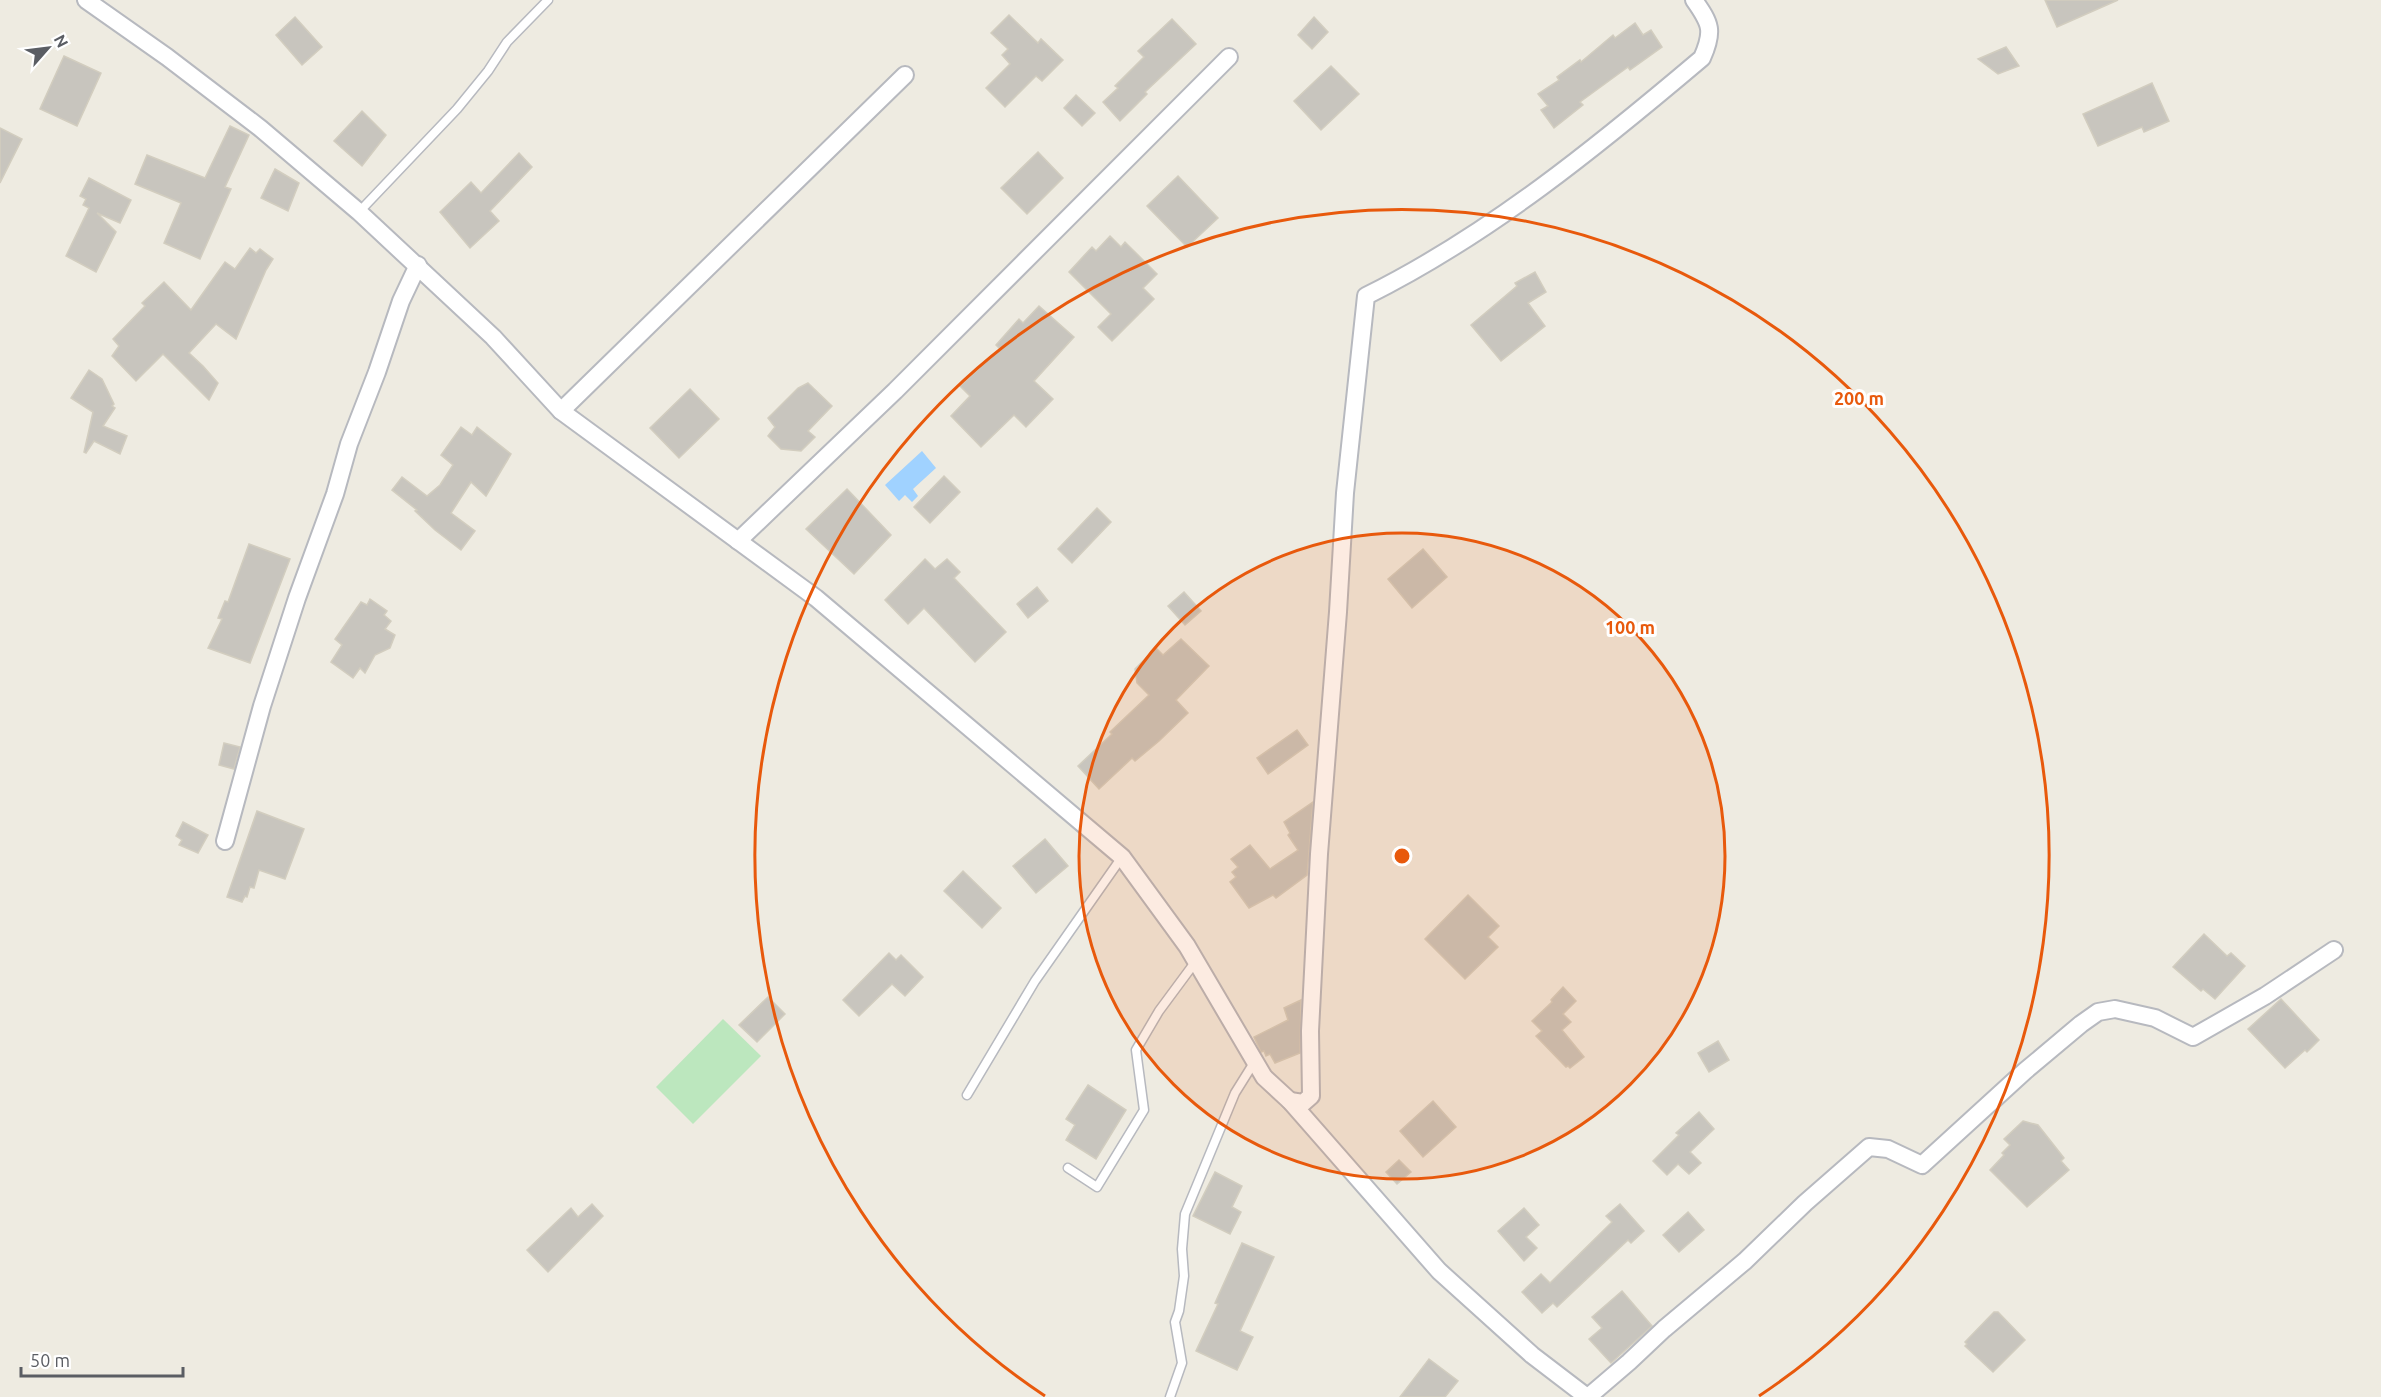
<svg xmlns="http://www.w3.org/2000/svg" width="2381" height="1397" viewBox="0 0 2381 1397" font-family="Ubuntu,sans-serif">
<rect width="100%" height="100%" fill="#eeebe1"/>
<polygon fill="#bce7be" points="723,1019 761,1056 693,1124 656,1087"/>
<polygon fill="#a0d2ff" points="922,451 936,468 913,489 918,496 912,502 905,495 899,501 885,485"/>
<g fill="#c8c5be" stroke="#d2cdbf" stroke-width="1.5">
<polygon points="2045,0 2118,0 2057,27"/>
<polygon points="1009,15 1038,43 1041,39 1063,60 1042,81 1036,76 1005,107 986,88 1010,64 1002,55 1008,49 991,33"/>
<polygon points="295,17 322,47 302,65 276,35"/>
<polygon points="1314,17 1328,32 1312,49 1298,35"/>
<polygon points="1172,19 1196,44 1145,92 1147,94 1120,121 1103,102 1118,88 1115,86 1144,57 1138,51"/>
<polygon points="1635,23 1643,35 1651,30 1662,47 1630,70 1628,67 1580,102 1583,105 1554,128 1541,110 1548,106 1538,94 1559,80 1557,77 1580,60 1581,62 1613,35 1615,38"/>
<polygon points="2006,47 2019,66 1998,74 1978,59"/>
<polygon points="64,56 101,73 77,126 40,109"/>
<polygon points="1331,66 1359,94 1321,130 1294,101"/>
<polygon points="2152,83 2169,121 2144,132 2142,127 2098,146 2083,114"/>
<polygon points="1076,95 1095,113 1082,126 1064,108"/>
<polygon points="362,111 386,135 362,166 334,141"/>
<polygon points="230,126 249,135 225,187 231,189 200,259 164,243 181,203 135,184 147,155 205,178"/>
<polygon points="0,128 22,139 0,183"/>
<polygon points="1038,152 1063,178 1027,214 1001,188"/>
<polygon points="519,153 532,167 490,211 499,221 470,248 440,212 471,182 481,193"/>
<polygon points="275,169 299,183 288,211 261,198"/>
<polygon points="1178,176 1218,218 1187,247 1147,206"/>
<polygon points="89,178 131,200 120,223 97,213 116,232 96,272 66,256 89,208 83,205 86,199 80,196"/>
<polygon points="1110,236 1121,247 1125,242 1157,274 1143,288 1154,299 1112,341 1098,327 1111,314 1069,272 1092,247 1096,251"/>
<polygon points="250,248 256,253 260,249 273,259 266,270 236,339 216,324 189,353 203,366 218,383 209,400 163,354 136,381 112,356 119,346 113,339 145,306 142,303 164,282 191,310 225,262 235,269"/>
<polygon points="1535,272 1546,292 1528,303 1545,326 1501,361 1471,325 1517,286 1515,283"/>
<polygon points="1039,306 1074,337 1034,381 1053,399 1026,427 1014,415 981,447 951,416 970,396 960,386 1000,349 996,345 1019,319 1023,323"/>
<polygon points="89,370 102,379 114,404 112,406 115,408 103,426 127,436 120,454 94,441 86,453 84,452 93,412 71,398"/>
<polygon points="808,383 832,406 808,431 815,437 801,451 781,449 768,436 775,427 768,418 798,388"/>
<polygon points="690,389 719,419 679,458 650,428"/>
<polygon points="461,427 472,435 477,427 511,454 486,496 471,482 451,513 475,531 461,550 435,530 415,511 417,510 392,490 402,477 427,496 440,485 453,465 441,455"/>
<polygon points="944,476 960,492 930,523 914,507"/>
<polygon points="847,489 891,535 854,574 806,529"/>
<polygon points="1097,508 1111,522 1072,563 1058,549"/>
<polygon points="249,544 290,559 250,663 208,648 222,619 218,618 225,601 228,602"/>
<polygon points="1423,549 1447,577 1412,608 1388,579"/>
<polygon points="925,559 935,569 947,559 960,572 954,578 1006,632 975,662 924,608 908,624 885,600"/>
<polygon points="1037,587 1048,601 1028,618 1017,604"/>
<polygon points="1184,592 1201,611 1185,625 1168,606"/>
<polygon points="370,599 387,611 384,615 391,621 385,629 395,635 390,648 375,655 365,673 360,668 353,678 331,662 342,645 335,639 361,602 367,605"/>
<polygon points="1181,639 1209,666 1176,700 1188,713 1159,741 1135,761 1132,758 1099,789 1078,766 1112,734 1110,732 1149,695 1137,683 1135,669 1156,648 1163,655"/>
<polygon points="1297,730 1308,745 1268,774 1257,758"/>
<polygon points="224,743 240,747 234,769 219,765"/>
<polygon points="1313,802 1307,875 1276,898 1273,895 1249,908 1230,882 1236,877 1232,872 1238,867 1231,859 1250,845 1270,869 1298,850 1288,835 1290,833 1284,822"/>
<polygon points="257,811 304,829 285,879 259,870 254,888 250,887 247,897 245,896 242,902 227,897"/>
<polygon points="183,822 208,835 198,853 179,845 182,840 176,836"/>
<polygon points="1045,839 1068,866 1036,893 1013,866"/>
<polygon points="963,871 1001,908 982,928 944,891"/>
<polygon points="1468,895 1499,926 1488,937 1498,947 1465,979 1425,939"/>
<polygon points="2204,934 2227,956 2231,953 2245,966 2215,999 2203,989 2201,991 2173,967"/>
<polygon points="889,953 896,960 901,955 923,977 905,996 892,984 859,1016 843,1000"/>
<polygon points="1563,987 1576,1001 1563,1014 1571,1022 1562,1030 1584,1057 1570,1068 1568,1066 1566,1067 1536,1036 1542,1031 1532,1021 1552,1002 1551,1000"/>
<polygon points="768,997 785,1014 757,1042 739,1025"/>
<polygon points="2281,999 2319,1040 2307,1052 2305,1050 2285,1068 2248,1029"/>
<polygon points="1301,1000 1300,1053 1275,1063 1270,1054 1266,1056 1264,1051 1261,1052 1254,1037 1288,1020 1284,1008"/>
<polygon points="1718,1041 1729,1060 1709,1072 1698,1053"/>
<polygon points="1088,1085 1126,1110 1096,1159 1066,1140 1075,1125 1066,1119"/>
<polygon points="1433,1101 1456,1127 1423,1157 1400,1131"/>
<polygon points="1699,1112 1714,1129 1690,1152 1701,1163 1689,1174 1678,1164 1667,1175 1653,1161 1679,1135 1676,1133"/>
<polygon points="2023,1121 2038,1125 2064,1158 2061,1161 2069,1170 2027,1207 1990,1170 2004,1155 2002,1153 2010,1145 2004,1139"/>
<polygon points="1399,1160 1411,1172 1397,1184 1386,1172"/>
<polygon points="1215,1172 1242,1186 1232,1207 1241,1212 1230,1234 1193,1216"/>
<polygon points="592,1204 603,1216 548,1272 527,1250 571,1208 578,1217"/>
<polygon points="1620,1204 1644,1231 1631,1243 1628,1240 1557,1307 1553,1303 1542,1313 1522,1292 1541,1274 1550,1283 1612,1222 1606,1216"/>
<polygon points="1524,1208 1539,1225 1526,1237 1537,1248 1524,1261 1498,1231"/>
<polygon points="1688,1212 1704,1230 1679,1252 1663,1235"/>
<polygon points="1242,1243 1274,1257 1240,1331 1253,1337 1237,1370 1196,1351 1218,1304 1215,1303"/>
<polygon points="1622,1291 1652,1326 1611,1363 1589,1339 1602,1328 1592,1317"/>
<polygon points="1994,1312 1998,1312 2025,1340 1993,1372 1965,1346 1967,1344 1965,1342"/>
<polygon points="1429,1359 1458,1381 1445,1397 1400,1397"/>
</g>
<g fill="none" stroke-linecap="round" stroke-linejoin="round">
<g stroke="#b7b9bf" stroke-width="11">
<g id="lane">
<polyline points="359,212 457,109 488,71 507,42 548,0"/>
<polyline points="967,1095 1035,981 1122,857"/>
<polyline points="1068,1168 1097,1187 1144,1110 1136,1050 1159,1011 1196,961"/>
<polyline points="1170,1397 1182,1363 1175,1322 1179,1311 1184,1276 1182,1249 1185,1214 1235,1093 1255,1061"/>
</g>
</g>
<g stroke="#b7b9bf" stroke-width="20">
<g id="street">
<polyline points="86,0 167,57 260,128 359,212 493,337 561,411 816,598 1122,857 1187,946 1264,1077 1290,1101 1439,1271 1532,1355 1587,1397"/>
<polyline points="561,411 905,75"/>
<polyline points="738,541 895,391 1229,57"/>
<polyline points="225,841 262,706 297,598 335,494 349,444 377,372 401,301 418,265"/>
<path d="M1290,1101L1303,1103L1311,1096L1310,1031L1319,854L1338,612L1345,493L1366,296C1489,235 1598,146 1702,58C1714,31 1711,24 1694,0"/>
<polyline points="1588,1397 1629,1362 1664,1329 1745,1261 1805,1203 1869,1147 1888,1149 1922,1165 2025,1071 2081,1024 2098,1012 2115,1009 2155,1018 2193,1037 2265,996 2334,950"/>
</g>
</g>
<use href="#lane" stroke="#fff" stroke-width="8"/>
<use href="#street" stroke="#fff" stroke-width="16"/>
</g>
<circle cx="1402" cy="856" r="323" fill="#e8590c" fill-opacity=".12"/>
<g fill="none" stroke="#e8590c" stroke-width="3">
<circle cx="1402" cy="856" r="323"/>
<path d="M1045 1396A647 647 0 1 1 1759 1396"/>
</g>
<circle cx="1402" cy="856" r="9" fill="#e8590c" stroke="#fff" stroke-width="3"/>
<g font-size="18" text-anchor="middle" font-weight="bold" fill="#e8590c" stroke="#fff" stroke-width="6" stroke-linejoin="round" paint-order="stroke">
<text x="1859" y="405">200 m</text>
<text x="1630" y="634">100 m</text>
</g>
<g transform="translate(48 48) rotate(62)" stroke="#ffffff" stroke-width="4.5" paint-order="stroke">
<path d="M0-4.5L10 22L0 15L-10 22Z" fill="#5a5d63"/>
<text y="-9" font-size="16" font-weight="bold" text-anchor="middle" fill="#5a5d63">N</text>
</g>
<path d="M21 1367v9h162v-9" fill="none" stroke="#5a5d63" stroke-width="3"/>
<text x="30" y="1367" font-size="18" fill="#5a5d63" stroke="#ffffff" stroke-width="4.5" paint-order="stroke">50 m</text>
</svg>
